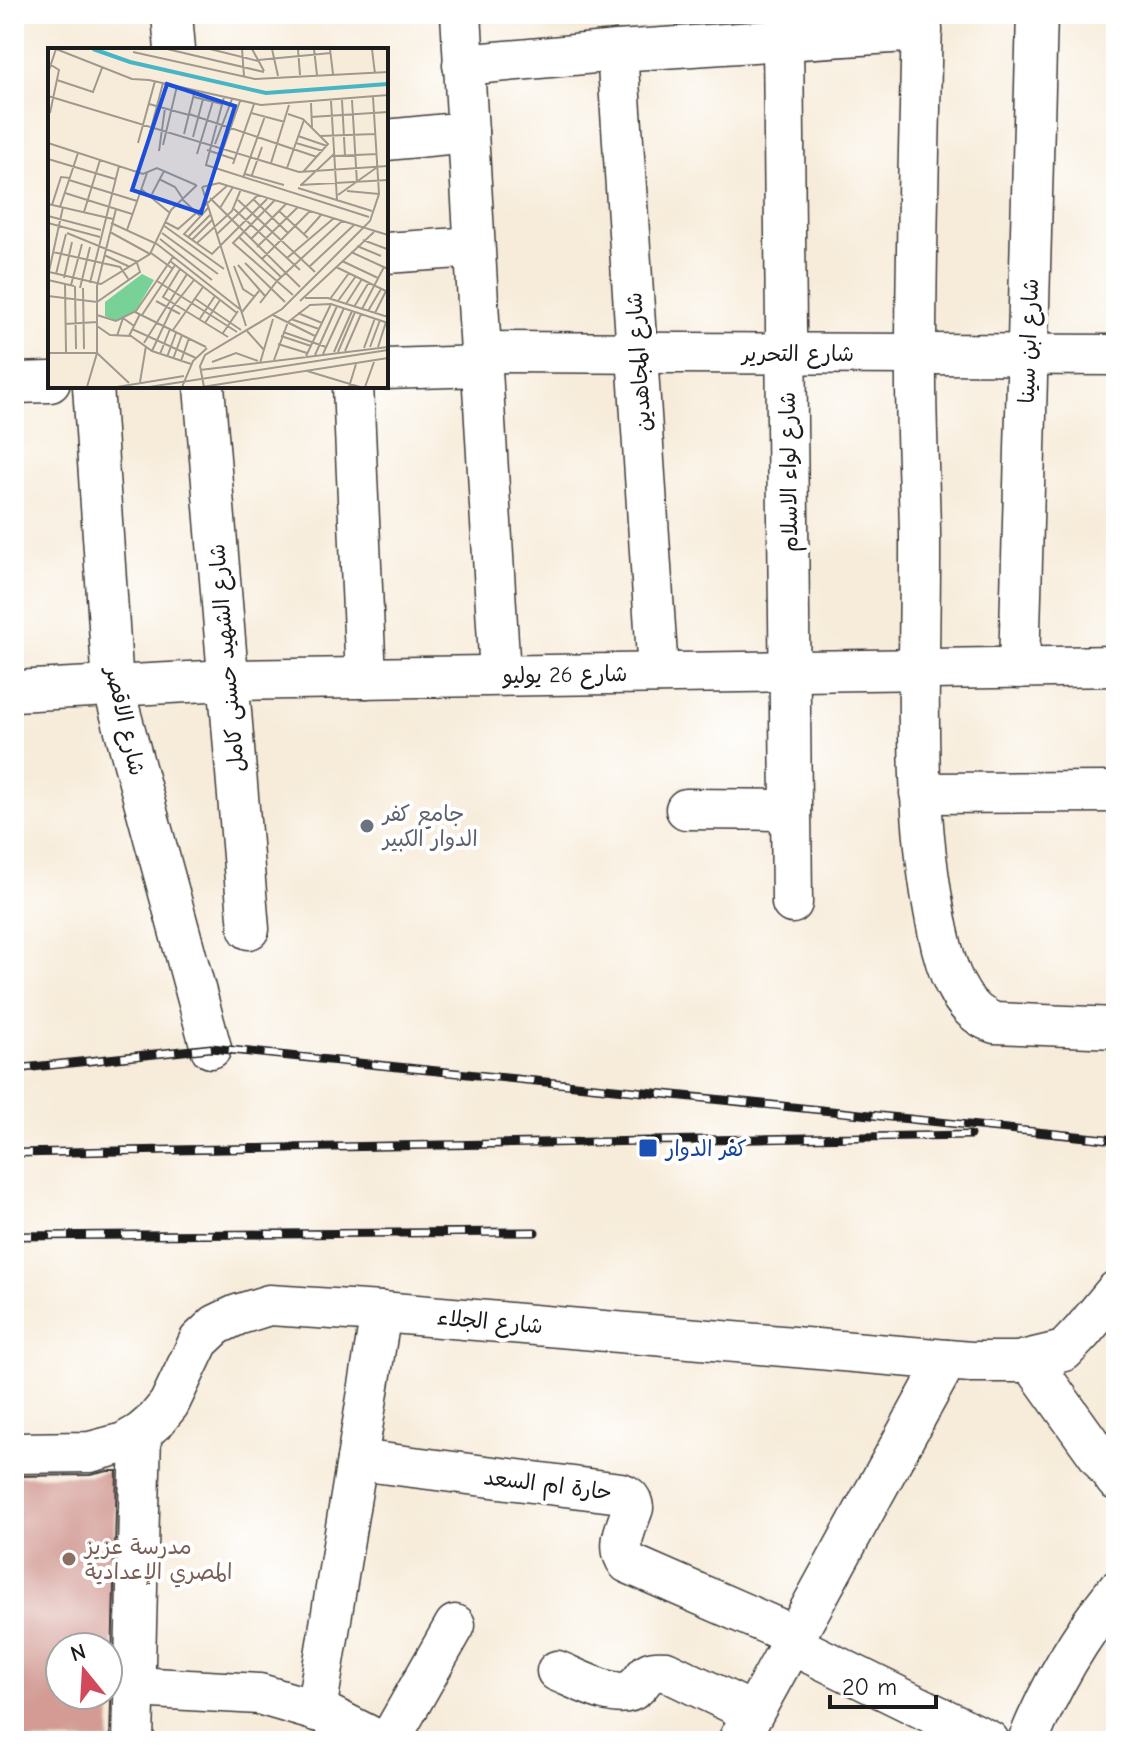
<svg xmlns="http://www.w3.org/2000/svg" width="1130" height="1755" viewBox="0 0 1130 1755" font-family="'Comic Neue','Playpen Sans Arabic',sans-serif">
<rect width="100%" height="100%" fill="#fff"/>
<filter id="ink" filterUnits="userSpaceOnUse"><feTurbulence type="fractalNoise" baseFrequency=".0125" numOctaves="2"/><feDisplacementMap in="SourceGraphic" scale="16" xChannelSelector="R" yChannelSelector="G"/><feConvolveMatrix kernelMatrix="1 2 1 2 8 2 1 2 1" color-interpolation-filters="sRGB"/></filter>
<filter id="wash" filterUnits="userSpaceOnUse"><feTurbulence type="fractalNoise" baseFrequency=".006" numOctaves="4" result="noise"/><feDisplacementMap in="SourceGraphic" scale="32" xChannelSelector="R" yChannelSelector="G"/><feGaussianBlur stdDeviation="1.8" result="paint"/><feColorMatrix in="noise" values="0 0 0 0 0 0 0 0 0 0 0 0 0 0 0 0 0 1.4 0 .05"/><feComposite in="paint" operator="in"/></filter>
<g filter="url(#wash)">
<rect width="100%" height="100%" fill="#f7ecda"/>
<g id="blocks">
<path fill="#d39b94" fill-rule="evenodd" d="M108,1471H117L110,1741H14V1476L90,1475ZM60,1647H108V1695H60Z"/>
</g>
</g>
<g filter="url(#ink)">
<use href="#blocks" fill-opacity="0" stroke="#3d3b38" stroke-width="2"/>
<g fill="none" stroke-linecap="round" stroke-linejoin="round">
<g stroke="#3d3b38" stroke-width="43">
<g id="minor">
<polyline points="172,14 175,50"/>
<polyline points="461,14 500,675"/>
<path d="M922,14C920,127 916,240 916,352C915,413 919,473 920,533C921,672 909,812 942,948C950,979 964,1013 995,1023L1116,1028"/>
<polyline points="783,40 792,903"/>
<polyline points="617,51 658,673"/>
<polyline points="463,65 617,51 922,31"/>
<polyline points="386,140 468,132"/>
<polyline points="386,253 474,247"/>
<polyline points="481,352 1116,355"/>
<polyline points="386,369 482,366"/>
<polyline points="14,383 50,382"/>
<polyline points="93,386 113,686 211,1048"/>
<polyline points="204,386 249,929"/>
<polyline points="353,386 366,678"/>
<polyline points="1019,668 1037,14"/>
<polyline points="14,691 228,680 1116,666"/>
<polyline points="920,793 1116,792"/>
<polyline points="686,809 791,810"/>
<polyline points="1030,1360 1116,1480"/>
<polyline points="14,1453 90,1452 124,1443 141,1433 156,1420 169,1404 199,1341 216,1325 237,1315 269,1305 381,1312 971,1362 1018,1362 1064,1351 1082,1332 1116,1291"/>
<path d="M357,1460L621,1493C629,1496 632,1499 633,1508C627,1526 615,1546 628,1563L795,1636"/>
<polyline points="791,1644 989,1741"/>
<path d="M557,1671C575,1678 619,1703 635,1688C649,1677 641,1669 666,1671L753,1713"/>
<polyline points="135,1687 259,1694 324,1713 379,1741"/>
<polyline points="316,1711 381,1312"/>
<polyline points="133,1741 141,1433"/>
<polyline points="389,1741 455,1625"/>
<polyline points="738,1741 947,1360"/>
<path d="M1028,1741C1050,1687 1079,1637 1116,1591"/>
</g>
</g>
<use href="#minor" stroke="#fff" stroke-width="40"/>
<g stroke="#1c1c1c" stroke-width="9">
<g id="rail">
<polyline points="14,1069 211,1048 1116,1140"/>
<polyline points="14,1153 970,1135"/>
<polyline points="14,1236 535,1232"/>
</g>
</g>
<use href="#rail" stroke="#fff" stroke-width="6" stroke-dasharray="18" stroke-linecap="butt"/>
</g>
</g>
<circle fill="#6b7280" stroke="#fff" stroke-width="3" cx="367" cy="826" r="8"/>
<rect fill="#1a4fb4" stroke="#fff" stroke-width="3" x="638" y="1138" width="20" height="20" rx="4"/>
<circle fill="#8d6e63" stroke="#fff" stroke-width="3" cx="69" cy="1559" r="8"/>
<g text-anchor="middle" stroke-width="8" stroke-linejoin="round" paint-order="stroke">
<g font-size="22" fill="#1c1c1c" stroke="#fff">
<text transform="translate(1028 341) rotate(-88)" y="8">شارع ابن سينا</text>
<text x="798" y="361">شارع التحرير</text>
<text transform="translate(638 362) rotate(-94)" y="8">شارع المجاهدين</text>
<text transform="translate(788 472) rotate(-91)" y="8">شارع لواء الاسلام</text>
<text transform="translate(226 658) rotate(-95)" y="8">شارع الشهيد حسنى كامل</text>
<text transform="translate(565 674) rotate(-1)" y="8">شارع 26 يوليو</text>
<text transform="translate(126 721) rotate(77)" y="8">شارع الاقصر</text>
<text transform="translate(490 1321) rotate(5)" y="8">شارع الجلاء</text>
<text transform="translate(548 1484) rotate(7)" y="8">حارة ام السعد</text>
</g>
<g font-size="22" fill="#5b616d" stroke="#fff" text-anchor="start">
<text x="383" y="821">جامع كفر<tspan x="383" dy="25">الدوار الكبير</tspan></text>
</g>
<g font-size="22" fill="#164399" stroke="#fff" text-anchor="start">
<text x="666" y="1156">كفر الدوار</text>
</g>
<g font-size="22" fill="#785e54" stroke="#fff" text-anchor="start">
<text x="85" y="1554">مدرسة عزيز<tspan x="85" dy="25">المصري الإعدادية</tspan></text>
</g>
</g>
<g transform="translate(48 48)">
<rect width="340" height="340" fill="#f7ecda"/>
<path d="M94,226L106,232L88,262L68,273L57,268V254Z" fill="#78d196"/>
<path fill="none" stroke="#48b5c4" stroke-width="4" d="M45,1L82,14L218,45L340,36"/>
<path fill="none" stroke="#9f998e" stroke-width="2" d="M8,1L84,31L101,32M119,1L216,24M162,1L210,13M194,1L196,28M204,1L216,23M224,1L230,28M250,1L252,27M266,1L269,27M282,1L285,26M324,1L327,26M85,4L207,31L340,24M210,12L283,5M0,15L11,22L2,65M0,25L8,1M9,32L45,44L54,20M101,32L213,57L340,47M0,48L251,124L340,118M146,49L174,56M176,49L158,117L321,169M294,52L297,108M304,52L309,135M283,53L289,152M263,55L264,80M101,56L141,67M203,65L237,74M141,66L269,109M240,66L255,71L280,96L255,124M263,69L340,64M136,86L147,42M250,88L279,98M272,88L328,86M145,89L155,51M0,95L95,126L109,120L148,137M90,95L107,33M248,95L275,103M99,96L115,35M167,96L184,51M115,97L129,38M159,102L186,111M111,103L117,60M149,106L165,53M286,108L329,106M0,111L67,131M223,115L241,57M185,116L206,56M239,120L256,72M168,121L192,53M197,126L236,137M204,127L214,99M195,130L217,68M111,131L127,139L135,151M21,132L89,153M252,137L340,132M253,137L286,106M154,139L171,135L340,187M154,139L198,278M250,140L324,163M93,141L122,165M299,143L331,146M17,145L84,166M104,146L116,123M290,147L328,120M162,150L252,239M134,151L152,168M205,151L240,185M190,152L267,224M227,152L185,195L245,247M0,156L65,171M4,157L13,129L22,130M12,159L30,105M161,159L136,186L164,206L219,151M172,160L185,139M186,161L252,222M231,163L260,190M36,164L52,112M0,168L53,182M117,174L130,181L180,137M0,175L52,189M63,175L109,196L193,262M115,177L176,221M79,182L99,125M62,184L102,206M19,185L90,214M114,185L170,226M169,186L210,147M256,186L273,167M140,189L163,166M191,189L233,229M112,191L164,232M203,191L238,156M144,192L165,171M315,192L339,201M149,195L184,163L193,141M309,198L333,208M209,199L250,159M5,204L72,219L81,232M303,204L340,221M103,205L125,221M56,207L82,219M239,210L286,170M214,211L262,163M122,213L189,265M294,213L330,230M197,215L237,254M190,217L217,248M186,218L195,241L207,249M261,219L306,177M288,219L340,244M132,221L115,249L180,289M1,224L53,236L102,206L123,162L149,137M8,226L18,186M0,228L15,159M16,230L24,194M0,232L26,238M109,233L189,284M42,235L71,118M17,236L18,304M23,237L34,196M27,238L28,301M32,240L42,199M35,240L36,301M0,248L49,254L92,224L89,215M146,250L193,282M257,250H280L340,269M282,251L301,225M108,253L132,266M252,253L326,184M290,253L308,228M212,255L229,233L294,173M298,256L314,231M306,259L321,234M314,261L336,219M320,263L333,241M87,264L158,299M194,264L211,243M250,265L274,275M327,265L338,243M49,267L68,273L88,263L125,209M94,267L127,217M225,267L267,288M243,271L271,281M151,272L167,248M157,275L172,252M17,276L49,274M49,278L62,287L83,288L104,303L143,316M84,281L148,310M125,282L155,239M199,283L216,302M235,284L278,299M175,285L190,263M69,288L75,270L86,278M81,288L92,266M233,288L263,298M96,295L139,226M230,296L259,305M322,299L332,272M330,299L338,274M316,300L327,270M104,303L124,260L146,232M297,303L313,266M286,304L304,263M290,304L307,264M0,305H49M49,305L81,335M112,306L122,281M275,306L296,260M267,307L289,258M258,308L283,256M119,309L128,285M125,311L134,287M226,312L240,274L262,257L283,256L340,275M133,313L141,290M164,314L188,305L210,313M212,315L225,271M152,322L340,299M259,323L312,339M92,334L98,298M39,339L49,305V238L68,161M69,339L136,328M101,339L340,302M134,339L145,313L159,300M154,339L340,310M156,339L152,318L157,307L234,261L322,173L331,146L325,49M301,339L308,316M317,339L326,314"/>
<path fill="#1d4ed8" fill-opacity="0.15" stroke="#1d4ed8" stroke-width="4" d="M119,36L187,58L153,165L84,142Z"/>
<rect width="340" height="340" fill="none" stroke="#1c1c1c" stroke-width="4"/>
</g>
<rect width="1130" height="1755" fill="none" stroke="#fff" stroke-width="48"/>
<g transform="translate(84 1671) rotate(342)"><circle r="38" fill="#ffffff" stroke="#a4a4a4" stroke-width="2"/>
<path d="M0-6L14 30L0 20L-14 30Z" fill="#d1495b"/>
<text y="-12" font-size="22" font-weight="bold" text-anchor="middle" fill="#1c1c1c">N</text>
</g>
<path d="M830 1695v12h106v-12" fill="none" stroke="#1c1c1c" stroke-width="4"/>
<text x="842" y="1695" font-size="24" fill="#1c1c1c" stroke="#ffffff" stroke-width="6" paint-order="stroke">20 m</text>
</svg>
